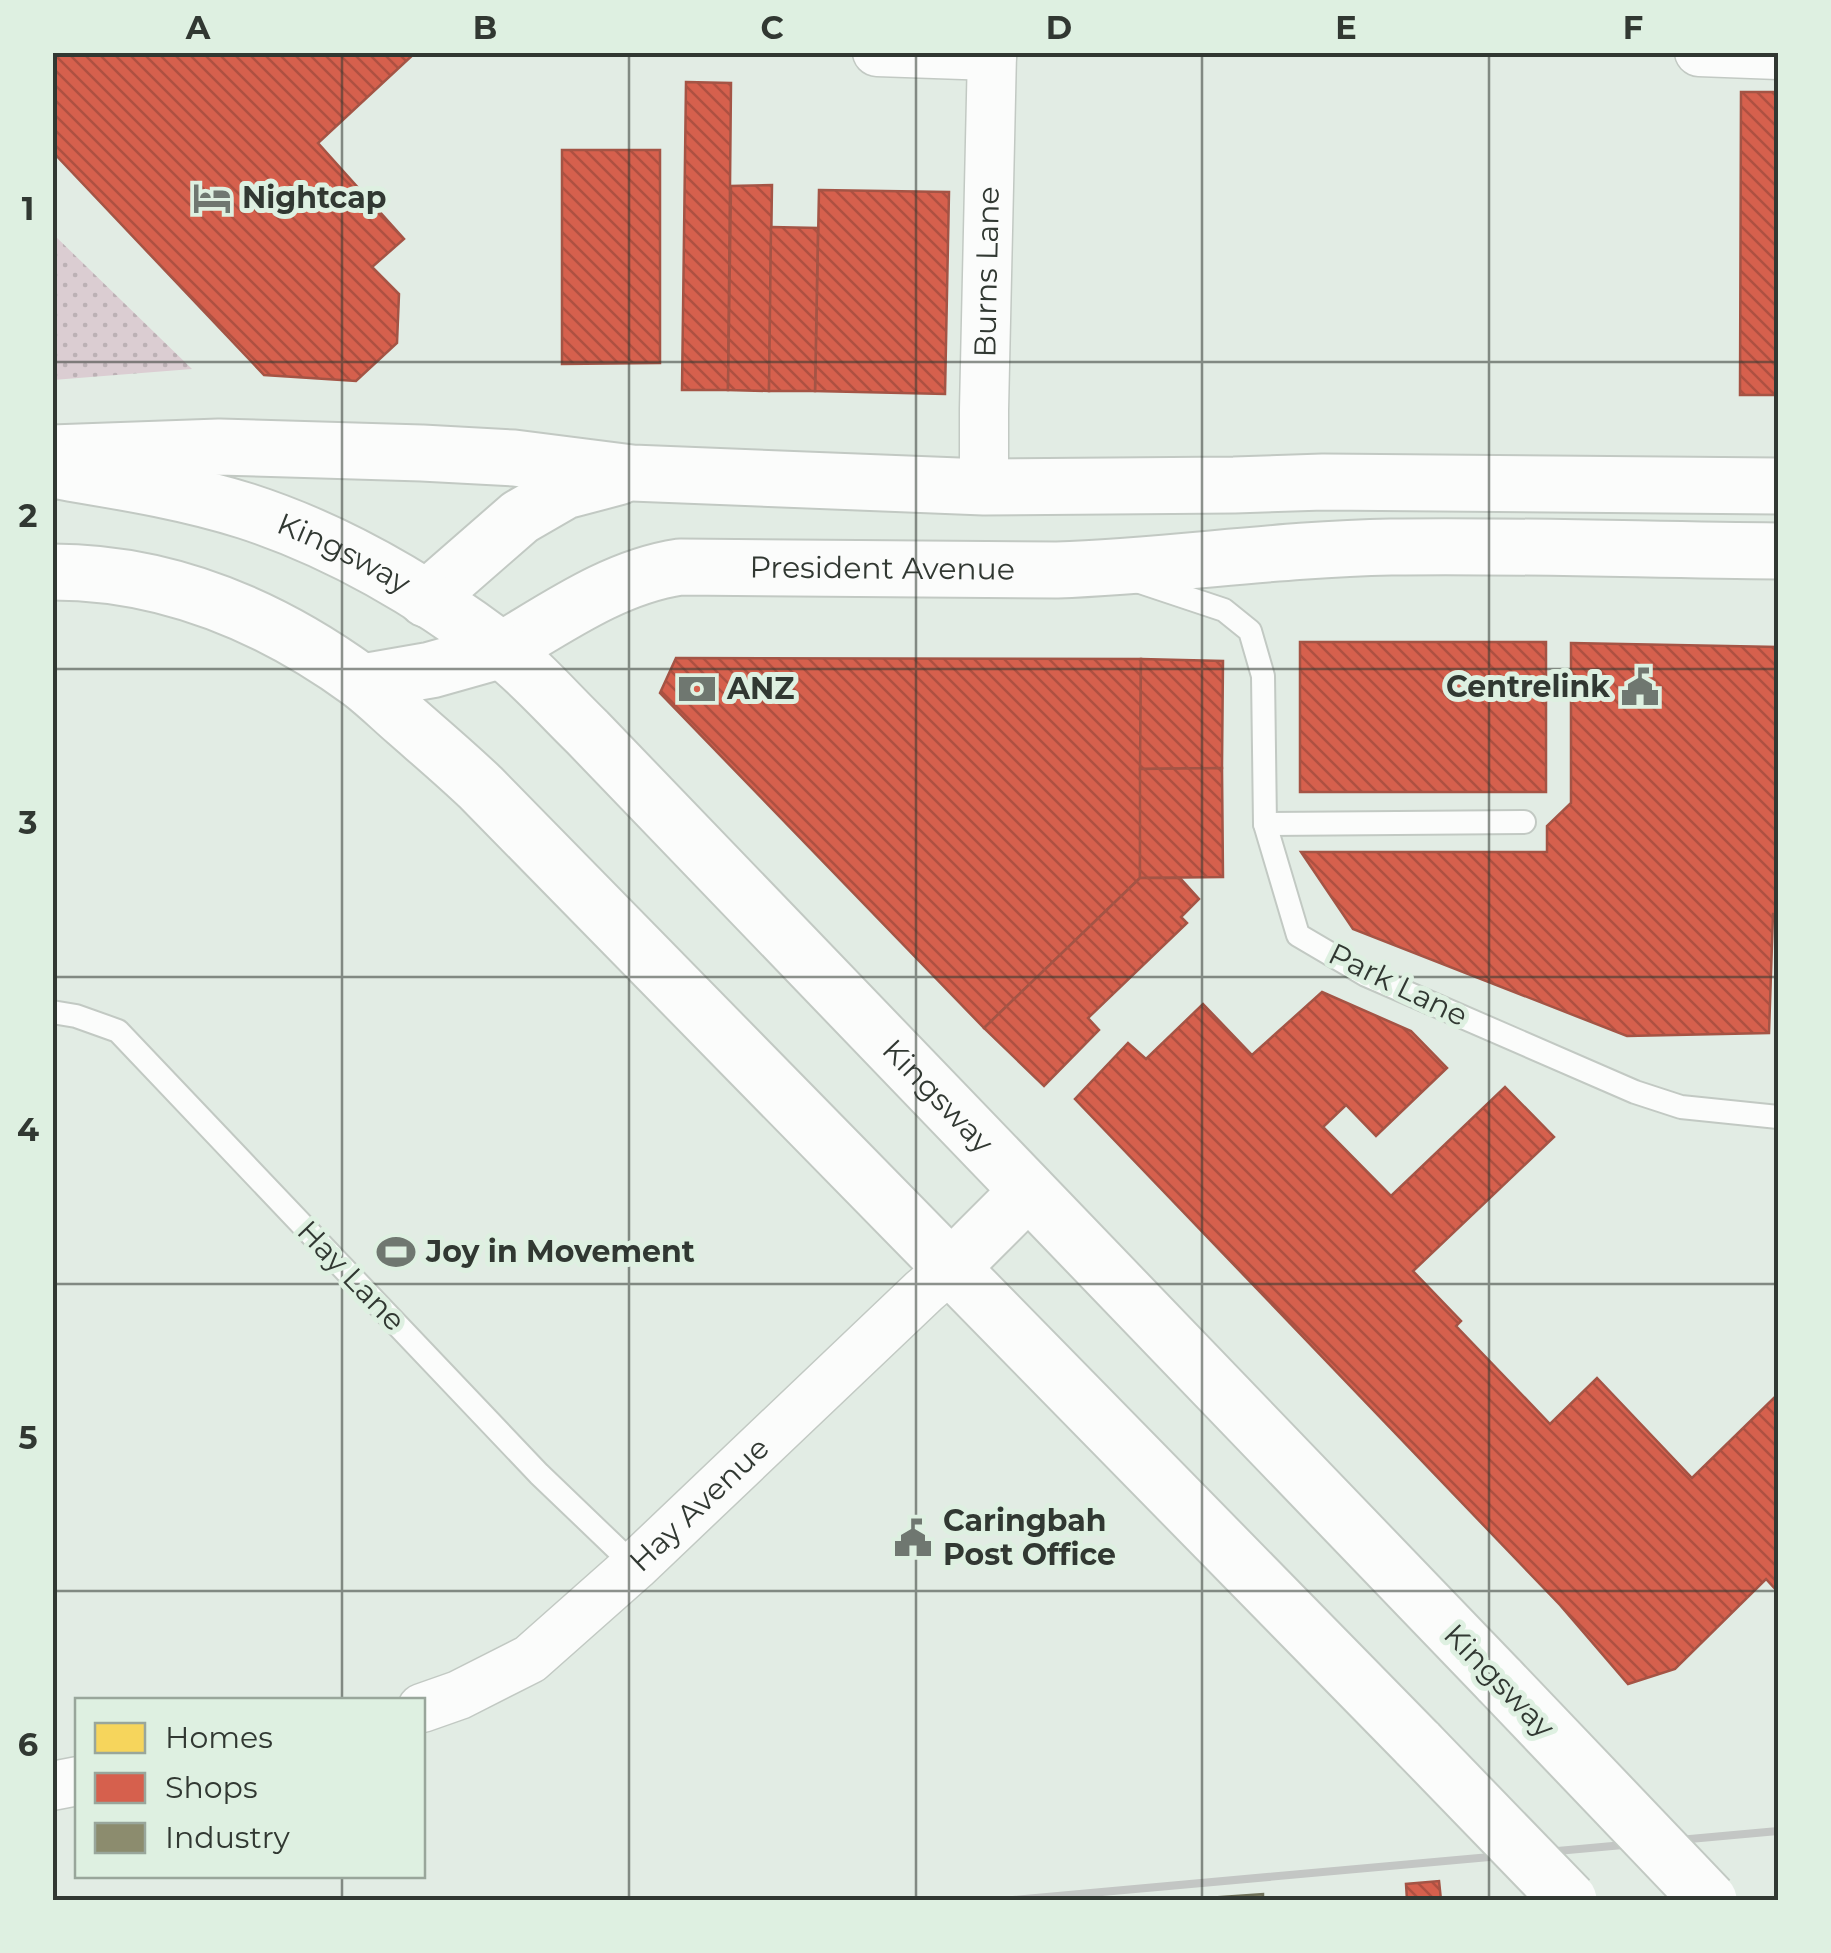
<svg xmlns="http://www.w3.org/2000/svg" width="1831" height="1953" viewBox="0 0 1831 1953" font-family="Montserrat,sans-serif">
<defs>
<pattern id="grass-dots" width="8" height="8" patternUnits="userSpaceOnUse" patternTransform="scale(2.5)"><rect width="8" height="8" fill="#dbcdd2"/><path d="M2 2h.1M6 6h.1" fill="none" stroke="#bcb1b5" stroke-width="1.8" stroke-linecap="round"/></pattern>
<pattern id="homes-back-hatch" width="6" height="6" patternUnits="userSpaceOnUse" patternTransform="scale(2.5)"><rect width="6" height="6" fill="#f6d55c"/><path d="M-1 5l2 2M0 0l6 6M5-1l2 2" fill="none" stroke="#d3b850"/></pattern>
<pattern id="shops-back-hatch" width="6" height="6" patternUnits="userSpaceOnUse" patternTransform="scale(2.5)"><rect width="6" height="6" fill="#d6604d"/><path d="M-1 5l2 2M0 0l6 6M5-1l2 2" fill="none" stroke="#ae5041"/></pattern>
<pattern id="industry-back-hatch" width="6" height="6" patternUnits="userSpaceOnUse" patternTransform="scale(2.5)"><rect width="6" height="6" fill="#8c8c6e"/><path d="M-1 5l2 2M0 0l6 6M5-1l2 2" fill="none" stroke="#73735b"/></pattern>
</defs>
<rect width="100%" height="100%" fill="#e2ece4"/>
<polygon fill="url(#grass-dots)" points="53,234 192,369 53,380"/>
<polygon fill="url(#homes-back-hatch)" stroke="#bba64f" stroke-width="2.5" points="59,52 145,52 368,292 296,357 52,103 52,59"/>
<g fill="url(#shops-back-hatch)" stroke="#a45445" stroke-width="2.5">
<polygon points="52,52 416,52 318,143 404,239 372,267 399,294 397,343 356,381 264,375 52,151"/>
<polygon points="686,82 731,83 728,390 682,390"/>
<polygon points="1741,92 1778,92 1778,395 1740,395"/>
<polygon points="562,150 660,150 660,363 562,364"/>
<polygon points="772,185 769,391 728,390 731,186"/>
<polygon points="819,190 949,192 945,394 815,391"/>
<polygon points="771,227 818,228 815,391 769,391"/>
<rect x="1300" y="642" width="246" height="150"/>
<polygon points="1571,643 1778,647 1778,914 1773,914 1769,1033 1627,1036 1353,929 1301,852 1547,852 1547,826 1571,803"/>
<polygon points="676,658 1141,659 1140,878 984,1028 660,693"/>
<polygon points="1141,659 1223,661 1222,768 1140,769"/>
<polygon points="1222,768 1223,877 1140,878 1140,769"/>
<polygon points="1140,878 1180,878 1199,899 1181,917 1187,923 1088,1018 1099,1030 1044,1086 984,1028"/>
<polygon points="1322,992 1411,1031 1447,1068 1376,1136 1346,1105 1323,1127 1391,1196 1505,1087 1554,1137 1413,1271 1461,1321 1456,1326 1550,1424 1597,1378 1692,1478 1778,1394 1778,1592 1766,1579 1675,1669 1628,1684 1560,1605 1075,1099 1128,1043 1146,1059 1203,1004 1252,1055"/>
<polygon points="1439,1881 1441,1900 1407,1900 1406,1884"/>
</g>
<polygon fill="url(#industry-back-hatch)" stroke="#71735c" stroke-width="2.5" points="1263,1894 1263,1900 1178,1900"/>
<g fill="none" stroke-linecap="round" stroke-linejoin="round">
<g stroke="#c2c9c3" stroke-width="26">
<g id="lane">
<polyline points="1140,582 1224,610 1250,631 1263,676 1265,824 1298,935 1366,975 1635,1092 1681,1107 1778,1117"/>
<polyline points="1265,824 1524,822"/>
<polyline points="52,1012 76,1016 118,1031 539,1474 635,1566"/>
</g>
</g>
<g stroke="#c2c9c3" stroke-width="51">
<g id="street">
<polyline points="877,52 992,56"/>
<polyline points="1699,52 1778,55"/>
<path id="s1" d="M984,487V410L992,52"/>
<path id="s2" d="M422,1708L459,1695L530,1659L635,1566L924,1291L952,1267"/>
<polyline points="52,1786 78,1781"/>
</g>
</g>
<g stroke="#c2c9c3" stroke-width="59">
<g id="secondary">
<polyline points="52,453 219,447 422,453 514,458 632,473 984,487 1234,485 1323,482 1778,486"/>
<polyline points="426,599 520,517 565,491 618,477"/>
<path id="s3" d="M502,650C558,617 614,577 680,567L1057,570C1169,566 1279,549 1391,547C1520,545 1649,550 1778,551"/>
</g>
</g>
<g stroke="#c2c9c3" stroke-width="59">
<g id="primary">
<path id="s4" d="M52,470C117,481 183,491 246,511C336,540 423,591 499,648C531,672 558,704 587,732L1500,1681"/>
<path d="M52,572C165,572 269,615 360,681C376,693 391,708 406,721C431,743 457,765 481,788L1418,1744"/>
<polyline points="362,682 431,670 502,650"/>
<polyline points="952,1267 1028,1191"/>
</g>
</g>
<use href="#lane" stroke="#fbfcfb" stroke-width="22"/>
<use href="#street" stroke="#fbfcfb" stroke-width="48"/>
<use href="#secondary" stroke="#fbfcfb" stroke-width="55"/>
<use href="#primary" stroke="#fbfcfb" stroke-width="55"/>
<polyline stroke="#c3c6c4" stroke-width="8" points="1013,1900 1778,1831"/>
<g stroke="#c2c9c3" stroke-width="59" stroke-linecap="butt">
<g id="primary-bridge">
<polyline points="1500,1681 1709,1900"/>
<polyline points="1418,1744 1569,1900"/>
</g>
</g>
<use href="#primary-bridge" stroke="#fbfcfb" stroke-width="55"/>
</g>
<path fill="none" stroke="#313832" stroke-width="2.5" stroke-opacity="0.55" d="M342,52V1700M629,52V1900M916,52V1900M1202,52V1900M1489,52V1900M52,362H1778M52,669H1778M52,977H1778M52,1284H1778M52,1591H1778M342,1876V1900"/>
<defs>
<g id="hotel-bare" transform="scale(3)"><path d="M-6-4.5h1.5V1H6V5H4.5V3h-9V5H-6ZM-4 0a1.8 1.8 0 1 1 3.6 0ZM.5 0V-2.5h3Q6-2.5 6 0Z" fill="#6f7770" stroke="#def0e1" stroke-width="2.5" paint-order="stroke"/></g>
<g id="civic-bare" transform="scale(3)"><path d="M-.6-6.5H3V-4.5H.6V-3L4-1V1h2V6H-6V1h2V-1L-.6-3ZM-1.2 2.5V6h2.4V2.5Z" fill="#6f7770" stroke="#def0e1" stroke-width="2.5" paint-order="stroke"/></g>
<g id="bank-bare" transform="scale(3)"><path d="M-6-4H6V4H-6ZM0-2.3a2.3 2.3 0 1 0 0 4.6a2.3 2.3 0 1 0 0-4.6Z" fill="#6f7770" stroke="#def0e1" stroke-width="2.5" paint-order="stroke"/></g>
<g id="stadium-bare" transform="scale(3)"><path d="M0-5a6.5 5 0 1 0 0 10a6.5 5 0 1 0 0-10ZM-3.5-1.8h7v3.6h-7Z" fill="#6f7770" stroke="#def0e1" stroke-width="2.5" paint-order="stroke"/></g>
</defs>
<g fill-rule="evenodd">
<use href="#hotel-bare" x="212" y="198"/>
<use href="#civic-bare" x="1640" y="687"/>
<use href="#bank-bare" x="697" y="689"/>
<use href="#stadium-bare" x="396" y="1252"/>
<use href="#civic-bare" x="913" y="1538"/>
</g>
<g text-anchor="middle" stroke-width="10" stroke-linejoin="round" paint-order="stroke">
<g font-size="30" font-weight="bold" fill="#313832" stroke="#def0e1" text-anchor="start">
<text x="242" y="208">Nightcap</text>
<text x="1610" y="697" text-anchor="end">Centrelink</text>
<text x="727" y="699">ANZ</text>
<text x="426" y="1262">Joy in Movement</text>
<text x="943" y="1531">Caringbah<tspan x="943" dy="34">Post Office</tspan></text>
</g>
<g font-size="30" fill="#313832" stroke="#def0e1">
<text dy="10" stroke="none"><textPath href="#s1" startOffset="215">Burns Lane</textPath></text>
<text dy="10" stroke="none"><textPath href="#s4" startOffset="305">Kingsway</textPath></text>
<text dy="10" stroke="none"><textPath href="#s3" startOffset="400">President Avenue</textPath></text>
<text transform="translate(1398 985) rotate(26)" y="10">Park Lane</text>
<text dy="10" stroke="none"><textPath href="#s4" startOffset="1115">Kingsway</textPath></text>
<text transform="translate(351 1276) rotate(46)" y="10">Hay Lane</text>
<text dy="10" stroke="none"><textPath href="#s2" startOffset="348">Hay Avenue</textPath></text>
<text transform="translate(1499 1681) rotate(46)" y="10">Kingsway</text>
</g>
</g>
<rect width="1831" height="1953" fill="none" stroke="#def0e1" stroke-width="110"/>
<rect x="75" y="1698" width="350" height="180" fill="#def0e1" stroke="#99a69b" stroke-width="2.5"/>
<rect x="95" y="1723" width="50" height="30" fill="#f6d55c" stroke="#99a69b" stroke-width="2.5"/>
<text x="165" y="1748" font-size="30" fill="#313832">Homes</text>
<rect x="95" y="1773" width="50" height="30" fill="#d6604d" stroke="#99a69b" stroke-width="2.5"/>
<text x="165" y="1798" font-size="30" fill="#313832">Shops</text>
<rect x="95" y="1823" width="50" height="30" fill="#8c8c6e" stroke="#99a69b" stroke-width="2.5"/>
<text x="165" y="1848" font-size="30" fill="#313832">Industry</text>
<rect x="55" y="55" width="1721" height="1843" fill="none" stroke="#313832" stroke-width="4"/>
<g font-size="32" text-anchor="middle" font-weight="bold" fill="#313832">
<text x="198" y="39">A</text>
<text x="485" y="39">B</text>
<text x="772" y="39">C</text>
<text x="1059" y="39">D</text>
<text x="1346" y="39">E</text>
<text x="1633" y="39">F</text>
<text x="28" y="220">1</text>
<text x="28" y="527">2</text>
<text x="28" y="834">3</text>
<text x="28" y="1141">4</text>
<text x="28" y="1449">5</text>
<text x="28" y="1756">6</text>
</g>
</svg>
